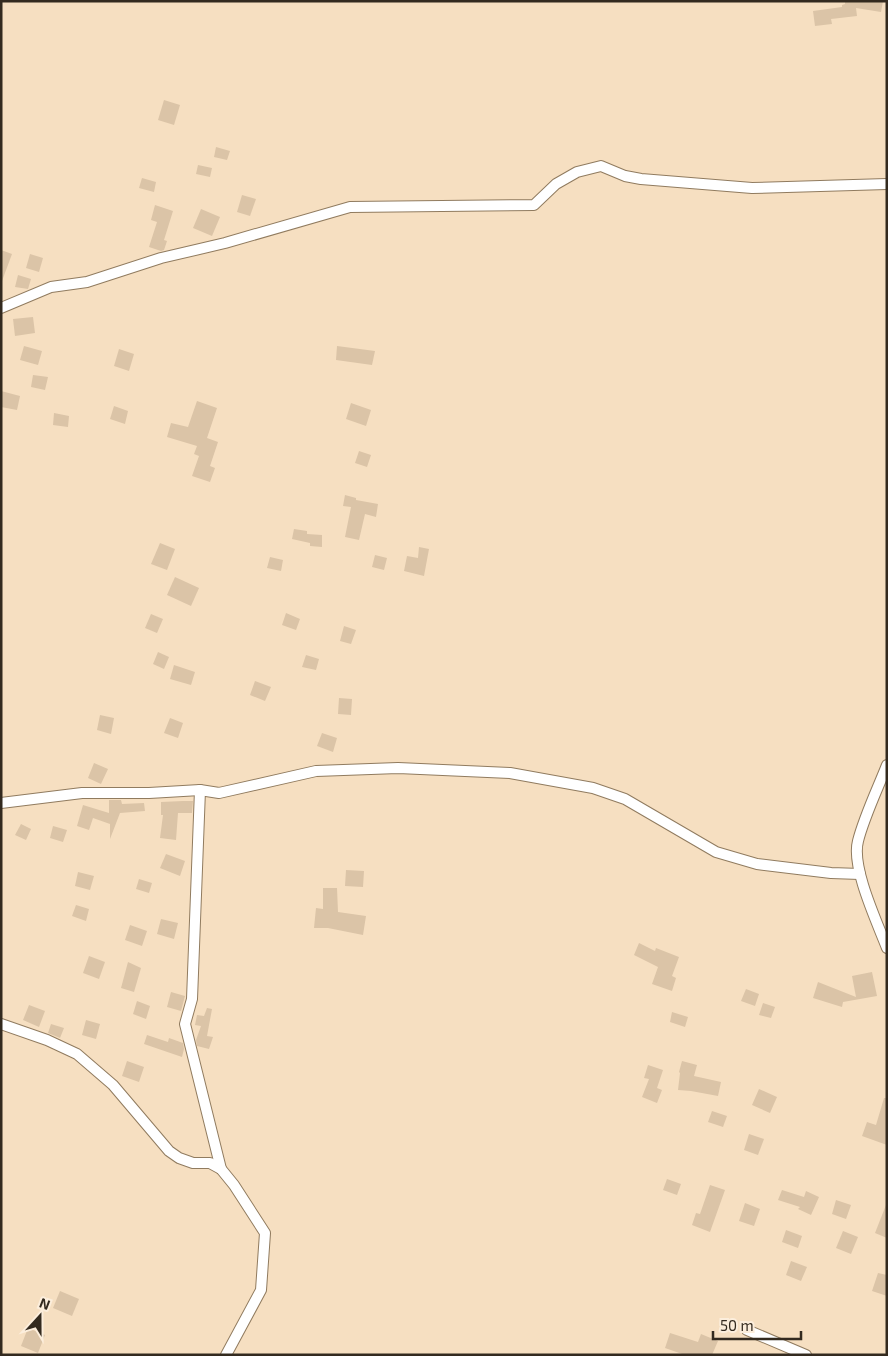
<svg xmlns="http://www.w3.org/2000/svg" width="888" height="1356" viewBox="0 0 888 1356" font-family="'Exo 2',sans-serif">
<rect width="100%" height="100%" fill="#f6dfc1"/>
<g fill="#dbc4a7">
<polygon points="845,1 883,1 881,12 856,8 857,16 831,19 832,24 815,26 813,11 842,7 842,5 845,4"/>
<polygon points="164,100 180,105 174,125 158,120"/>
<polygon points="216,147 230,151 227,160 214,157"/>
<polygon points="198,165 212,168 210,177 196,174"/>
<polygon points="142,178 156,182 154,192 139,188"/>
<polygon points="242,195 256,199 250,216 237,212"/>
<polygon points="155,205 173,211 164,240 167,241 164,250 161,251 149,247 157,222 151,220"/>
<polygon points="201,209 220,217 212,236 193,228"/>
<polygon points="1,250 12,254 2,281 1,280"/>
<polygon points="30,254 43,258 39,272 26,268"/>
<polygon points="18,275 31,279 28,289 15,287"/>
<polygon points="33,317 35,333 15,336 13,319"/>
<polygon points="24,346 42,351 38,365 20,360"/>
<polygon points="337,346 375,351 372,365 336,360"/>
<polygon points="119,349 134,354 129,371 114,366"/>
<polygon points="33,375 48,377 45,390 31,387"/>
<polygon points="1,391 20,396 17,410 1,407"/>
<polygon points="197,401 217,408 207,438 218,442 210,466 215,468 210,482 192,476 199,456 194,454 197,446 167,437 171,423 188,427"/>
<polygon points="351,403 371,410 366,426 346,419"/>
<polygon points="114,406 128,411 125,424 110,419"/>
<polygon points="54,413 69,416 68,427 53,425"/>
<polygon points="359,451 371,455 367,467 355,463"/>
<polygon points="345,495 356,498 356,500 378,504 376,517 365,514 359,540 345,537 351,507 343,506"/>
<polygon points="294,529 307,531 307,534 322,535 322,547 310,546 310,543 292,539"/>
<polygon points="160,543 175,549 167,570 151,564"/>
<polygon points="419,547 429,549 424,576 404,571 407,556 418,558"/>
<polygon points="375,555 387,558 384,570 372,567"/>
<polygon points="270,557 283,560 281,571 267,568"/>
<polygon points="175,577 199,588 191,606 167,595"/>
<polygon points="286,613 300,619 296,630 282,625"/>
<polygon points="151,614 163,619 157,633 145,628"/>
<polygon points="344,626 356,630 351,644 340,641"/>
<polygon points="158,652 169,657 164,669 153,664"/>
<polygon points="306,655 319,659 316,670 302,667"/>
<polygon points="174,665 195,672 191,685 170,679"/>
<polygon points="255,681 271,687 265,701 250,695"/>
<polygon points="339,698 352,699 351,715 338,714"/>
<polygon points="100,715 114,718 111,734 97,730"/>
<polygon points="170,718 183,723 178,738 164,733"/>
<polygon points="322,733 337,738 333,752 317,746"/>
<polygon points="94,763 108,769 101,784 88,778"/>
<polygon points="109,800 121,800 122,804 144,803 145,811 120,813 110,839 110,824 93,818 89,830 77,826 83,805 109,813"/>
<polygon points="183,801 193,801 192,813 178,813 176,840 160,838 163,815 161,815 161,802"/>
<polygon points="21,824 31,829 26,840 15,835"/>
<polygon points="53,826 67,830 63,842 50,838"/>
<polygon points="166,854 185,861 180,876 160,868"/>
<polygon points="346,870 364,871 363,887 345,886"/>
<polygon points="78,872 94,876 90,890 75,886"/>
<polygon points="139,879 152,883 149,893 136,889"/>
<polygon points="323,888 337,888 338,912 366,916 363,935 328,928 314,928 316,908 323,909"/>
<polygon points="76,905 89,909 86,921 72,916"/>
<polygon points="161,919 178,923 174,939 157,934"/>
<polygon points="130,925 147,931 142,946 125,940"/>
<polygon points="639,943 655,951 656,948 679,957 672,976 676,978 672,991 652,984 658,967 634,955"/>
<polygon points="89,956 105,962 99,979 83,973"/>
<polygon points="128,962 141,968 134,992 121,988"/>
<polygon points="872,972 877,996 843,1002 842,1007 813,998 818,982 856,997 852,976"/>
<polygon points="746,989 759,994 755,1006 741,1001"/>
<polygon points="171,992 185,996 181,1011 167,1007"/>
<polygon points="137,1001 150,1006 146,1019 133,1014"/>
<polygon points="763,1003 775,1007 771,1018 759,1015"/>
<polygon points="29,1005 45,1011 39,1027 23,1020"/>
<polygon points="207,1008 212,1009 207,1036 213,1037 209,1049 197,1046 196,1040 201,1026 195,1025 197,1015 204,1016"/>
<polygon points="672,1012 688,1017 685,1027 670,1022"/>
<polygon points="86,1020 100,1024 96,1039 82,1035"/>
<polygon points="51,1024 64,1028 60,1038 48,1033"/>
<polygon points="147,1035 168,1042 169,1038 183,1043 184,1049 182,1057 144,1044"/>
<polygon points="127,1061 144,1067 139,1082 122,1076"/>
<polygon points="682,1061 697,1065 694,1076 721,1082 718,1096 691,1091 678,1090 680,1073 679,1072"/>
<polygon points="648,1065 663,1070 657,1088 662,1090 657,1103 642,1097 649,1079 644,1078"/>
<polygon points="759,1089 777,1097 770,1113 752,1105"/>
<polygon points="884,1098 887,1098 887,1145 862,1136 867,1122 876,1125"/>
<polygon points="712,1111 727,1116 723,1127 708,1122"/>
<polygon points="749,1134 764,1139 758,1155 744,1150"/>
<polygon points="667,1179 681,1184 677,1195 663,1190"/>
<polygon points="710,1185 725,1190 710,1232 692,1225 696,1213 700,1214"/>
<polygon points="782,1190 804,1197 806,1191 819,1197 811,1215 798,1209 800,1207 778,1200"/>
<polygon points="836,1200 851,1205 846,1219 832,1214"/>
<polygon points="745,1203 760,1209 754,1226 739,1221"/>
<polygon points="886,1205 887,1205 887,1238 875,1233"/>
<polygon points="786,1230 802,1236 798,1248 782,1242"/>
<polygon points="843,1231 858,1237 851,1254 836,1248"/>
<polygon points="791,1261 807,1267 801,1281 786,1275"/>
<polygon points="878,1273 887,1275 887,1296 872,1291"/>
<polygon points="60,1291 79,1299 72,1316 53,1308"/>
<polygon points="28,1328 45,1335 38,1353 21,1346"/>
<polygon points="670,1333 698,1342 701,1334 718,1341 712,1355 685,1355 665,1348"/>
</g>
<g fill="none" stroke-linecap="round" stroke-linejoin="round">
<g stroke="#907b5f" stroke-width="12">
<g id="minor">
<polyline points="1,308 51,287 87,282 161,258 225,243 350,207 534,205 556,184 577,172 601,166 625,176 641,179 752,188 887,184"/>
<path d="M887,765C878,788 864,817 858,841C851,867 877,922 887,948"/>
<polyline points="200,790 192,999 185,1024 221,1169"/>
<polyline points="1,803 82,793 149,793 200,790 219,793 316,771 398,768 510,773 593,788 625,799 716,852 757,864 831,873 860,874"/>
<polyline points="1,1024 47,1040 77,1054 113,1085 169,1151 179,1158 193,1163 210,1163 221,1169 234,1185 265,1233 261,1290 226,1355"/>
<polyline points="747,1330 806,1355"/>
</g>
</g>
<use href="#minor" stroke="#fff" stroke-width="10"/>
</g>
<rect width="888" height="1356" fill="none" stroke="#332a1f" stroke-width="5"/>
<g transform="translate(40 1316) rotate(21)" stroke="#fceedc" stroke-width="4" paint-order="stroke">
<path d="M0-4L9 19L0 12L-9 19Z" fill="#332a1f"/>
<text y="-8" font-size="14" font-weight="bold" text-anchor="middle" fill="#332a1f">N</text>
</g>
<path d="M713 1331v8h88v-8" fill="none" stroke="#332a1f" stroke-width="2.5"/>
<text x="720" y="1331" font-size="15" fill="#332a1f" stroke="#fceedc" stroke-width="4" paint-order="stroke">50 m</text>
</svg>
